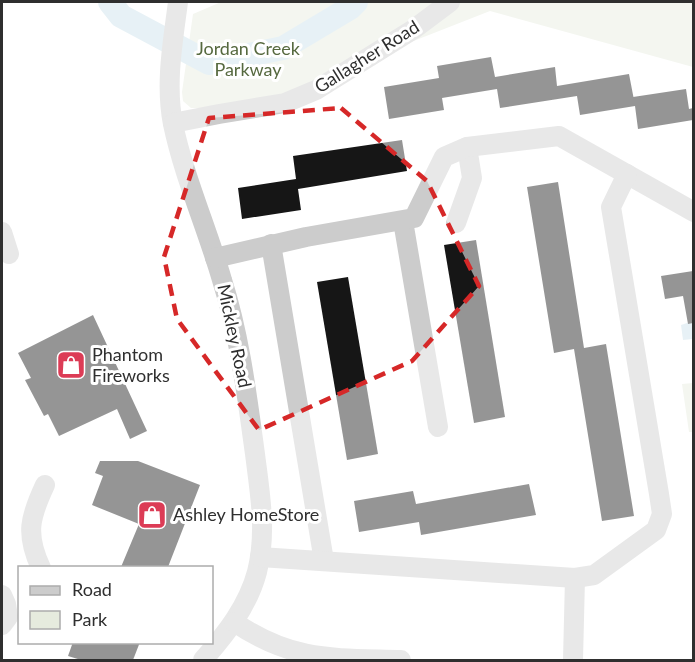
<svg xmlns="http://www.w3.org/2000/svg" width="695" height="662" viewBox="0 0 695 662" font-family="Lato,sans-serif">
<rect width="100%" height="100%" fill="#fff"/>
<g fill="#e6ebde">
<polygon points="221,2 693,2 693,67 490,11 411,42 304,103 270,116 207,122 202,108 191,108 183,101 182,92 193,14"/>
<polygon points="693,383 693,432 689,432 682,384"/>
</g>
<polygon fill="#cbe1ea" points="693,321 693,339 683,340 681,325"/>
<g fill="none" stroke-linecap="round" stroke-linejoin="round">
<polyline stroke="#cbe1ea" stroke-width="24" points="110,2 121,16 209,63 283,48 350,8 356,2"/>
</g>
<g fill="#161616">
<polygon points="491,57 495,77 555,67 557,86 629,74 634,100 633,97 686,89 689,109 693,108 693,120 638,129 635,106 580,115 577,96 500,108 497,89 442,98 444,110 389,119 384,87 439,78 437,66"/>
<polygon points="402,140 407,171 298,189 301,210 242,219 238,188 296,179 293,156"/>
<polygon points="558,182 584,348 606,344 634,516 602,521 574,349 554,353 527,187"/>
<polygon points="476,240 505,417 474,423 444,245"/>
<polygon points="693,271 693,323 688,324 683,296 665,299 661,276"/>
<polygon points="348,277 378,454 347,460 317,282"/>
<polygon points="93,315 147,431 130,439 117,409 59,436 48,414 44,416 25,380 31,378 18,353"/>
<polygon points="100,461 138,461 200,485 168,567 121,567 139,524 92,505 103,476 95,473"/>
<polygon points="529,484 536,515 421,535 419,522 359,532 354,501 413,491 416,504"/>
<polygon points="73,642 140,642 133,660 81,660 68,656"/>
</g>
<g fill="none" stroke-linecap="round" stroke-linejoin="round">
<g stroke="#ccc" stroke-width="20">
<path d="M178,2C173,41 165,84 173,124C184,177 207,228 222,280C240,337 247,396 255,454C260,494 267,532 257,572C248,606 226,634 203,660"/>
<polyline points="173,123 219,114 285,103 316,90 414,29 450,2"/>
<polyline points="403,221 438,427"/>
<polyline points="456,223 472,178 467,147"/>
<polyline points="2,232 9,254"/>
<polyline points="271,244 324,561"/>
<polyline points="215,258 306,237 414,218 444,157 467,147 559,136 694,212"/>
<polyline points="260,557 575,578 594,575 656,530 662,514 659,494 611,207 627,174"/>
<path d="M41,568C25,534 30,517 45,485"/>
<polyline points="2,595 6,604 8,617 2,625"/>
<path d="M234,622C293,662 333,658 401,660"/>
<polyline points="573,660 575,578"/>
</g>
</g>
<path d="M0 0H695V662H0ZM341,108L427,181L479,286L412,361L259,430L177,319L164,257L209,118Z" fill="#fff" fill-opacity=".55" fill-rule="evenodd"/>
<path fill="none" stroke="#d62828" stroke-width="4.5" stroke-dasharray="12 8" stroke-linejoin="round" d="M341,108L427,181L479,286L412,361L259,430L177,319L164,257L209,118Z"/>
<defs>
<g id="shop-square" transform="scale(1.5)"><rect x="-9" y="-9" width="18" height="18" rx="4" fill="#dc3c56" stroke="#fff"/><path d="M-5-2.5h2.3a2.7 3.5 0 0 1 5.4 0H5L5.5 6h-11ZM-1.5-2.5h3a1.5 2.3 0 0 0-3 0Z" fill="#fff"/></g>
</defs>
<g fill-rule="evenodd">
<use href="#shop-square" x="71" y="365"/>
<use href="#shop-square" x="152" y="515"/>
</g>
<g text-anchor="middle" stroke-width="6" stroke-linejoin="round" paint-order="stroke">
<g font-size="18" fill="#56693f" stroke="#fff">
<text x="248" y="55">Jordan Creek<tspan x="248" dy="21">Parkway</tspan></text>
</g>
<g font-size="18" fill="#2f2f2f" stroke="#fff">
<text transform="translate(367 57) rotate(-32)" y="6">Gallagher Road</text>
<text transform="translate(234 336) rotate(78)" y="6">Mickley Road</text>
</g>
<g font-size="18" fill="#2f2f2f" stroke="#fff" text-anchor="start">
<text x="92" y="361">Phantom<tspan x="92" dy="21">Fireworks</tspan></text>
<text x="173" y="521">Ashley HomeStore</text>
</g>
</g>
<rect width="695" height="662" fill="none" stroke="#2f2f2f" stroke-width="6"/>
<rect x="18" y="566" width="195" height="78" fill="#ffffff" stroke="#acacac" stroke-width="1.5"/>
<rect x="30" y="586" width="30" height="9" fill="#cccccc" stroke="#acacac" stroke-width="1.5"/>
<text x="72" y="596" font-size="18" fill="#2f2f2f">Road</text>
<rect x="30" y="611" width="30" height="18" fill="#e6ebde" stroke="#acacac" stroke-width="1.5"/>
<text x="72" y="626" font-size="18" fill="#2f2f2f">Park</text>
</svg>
